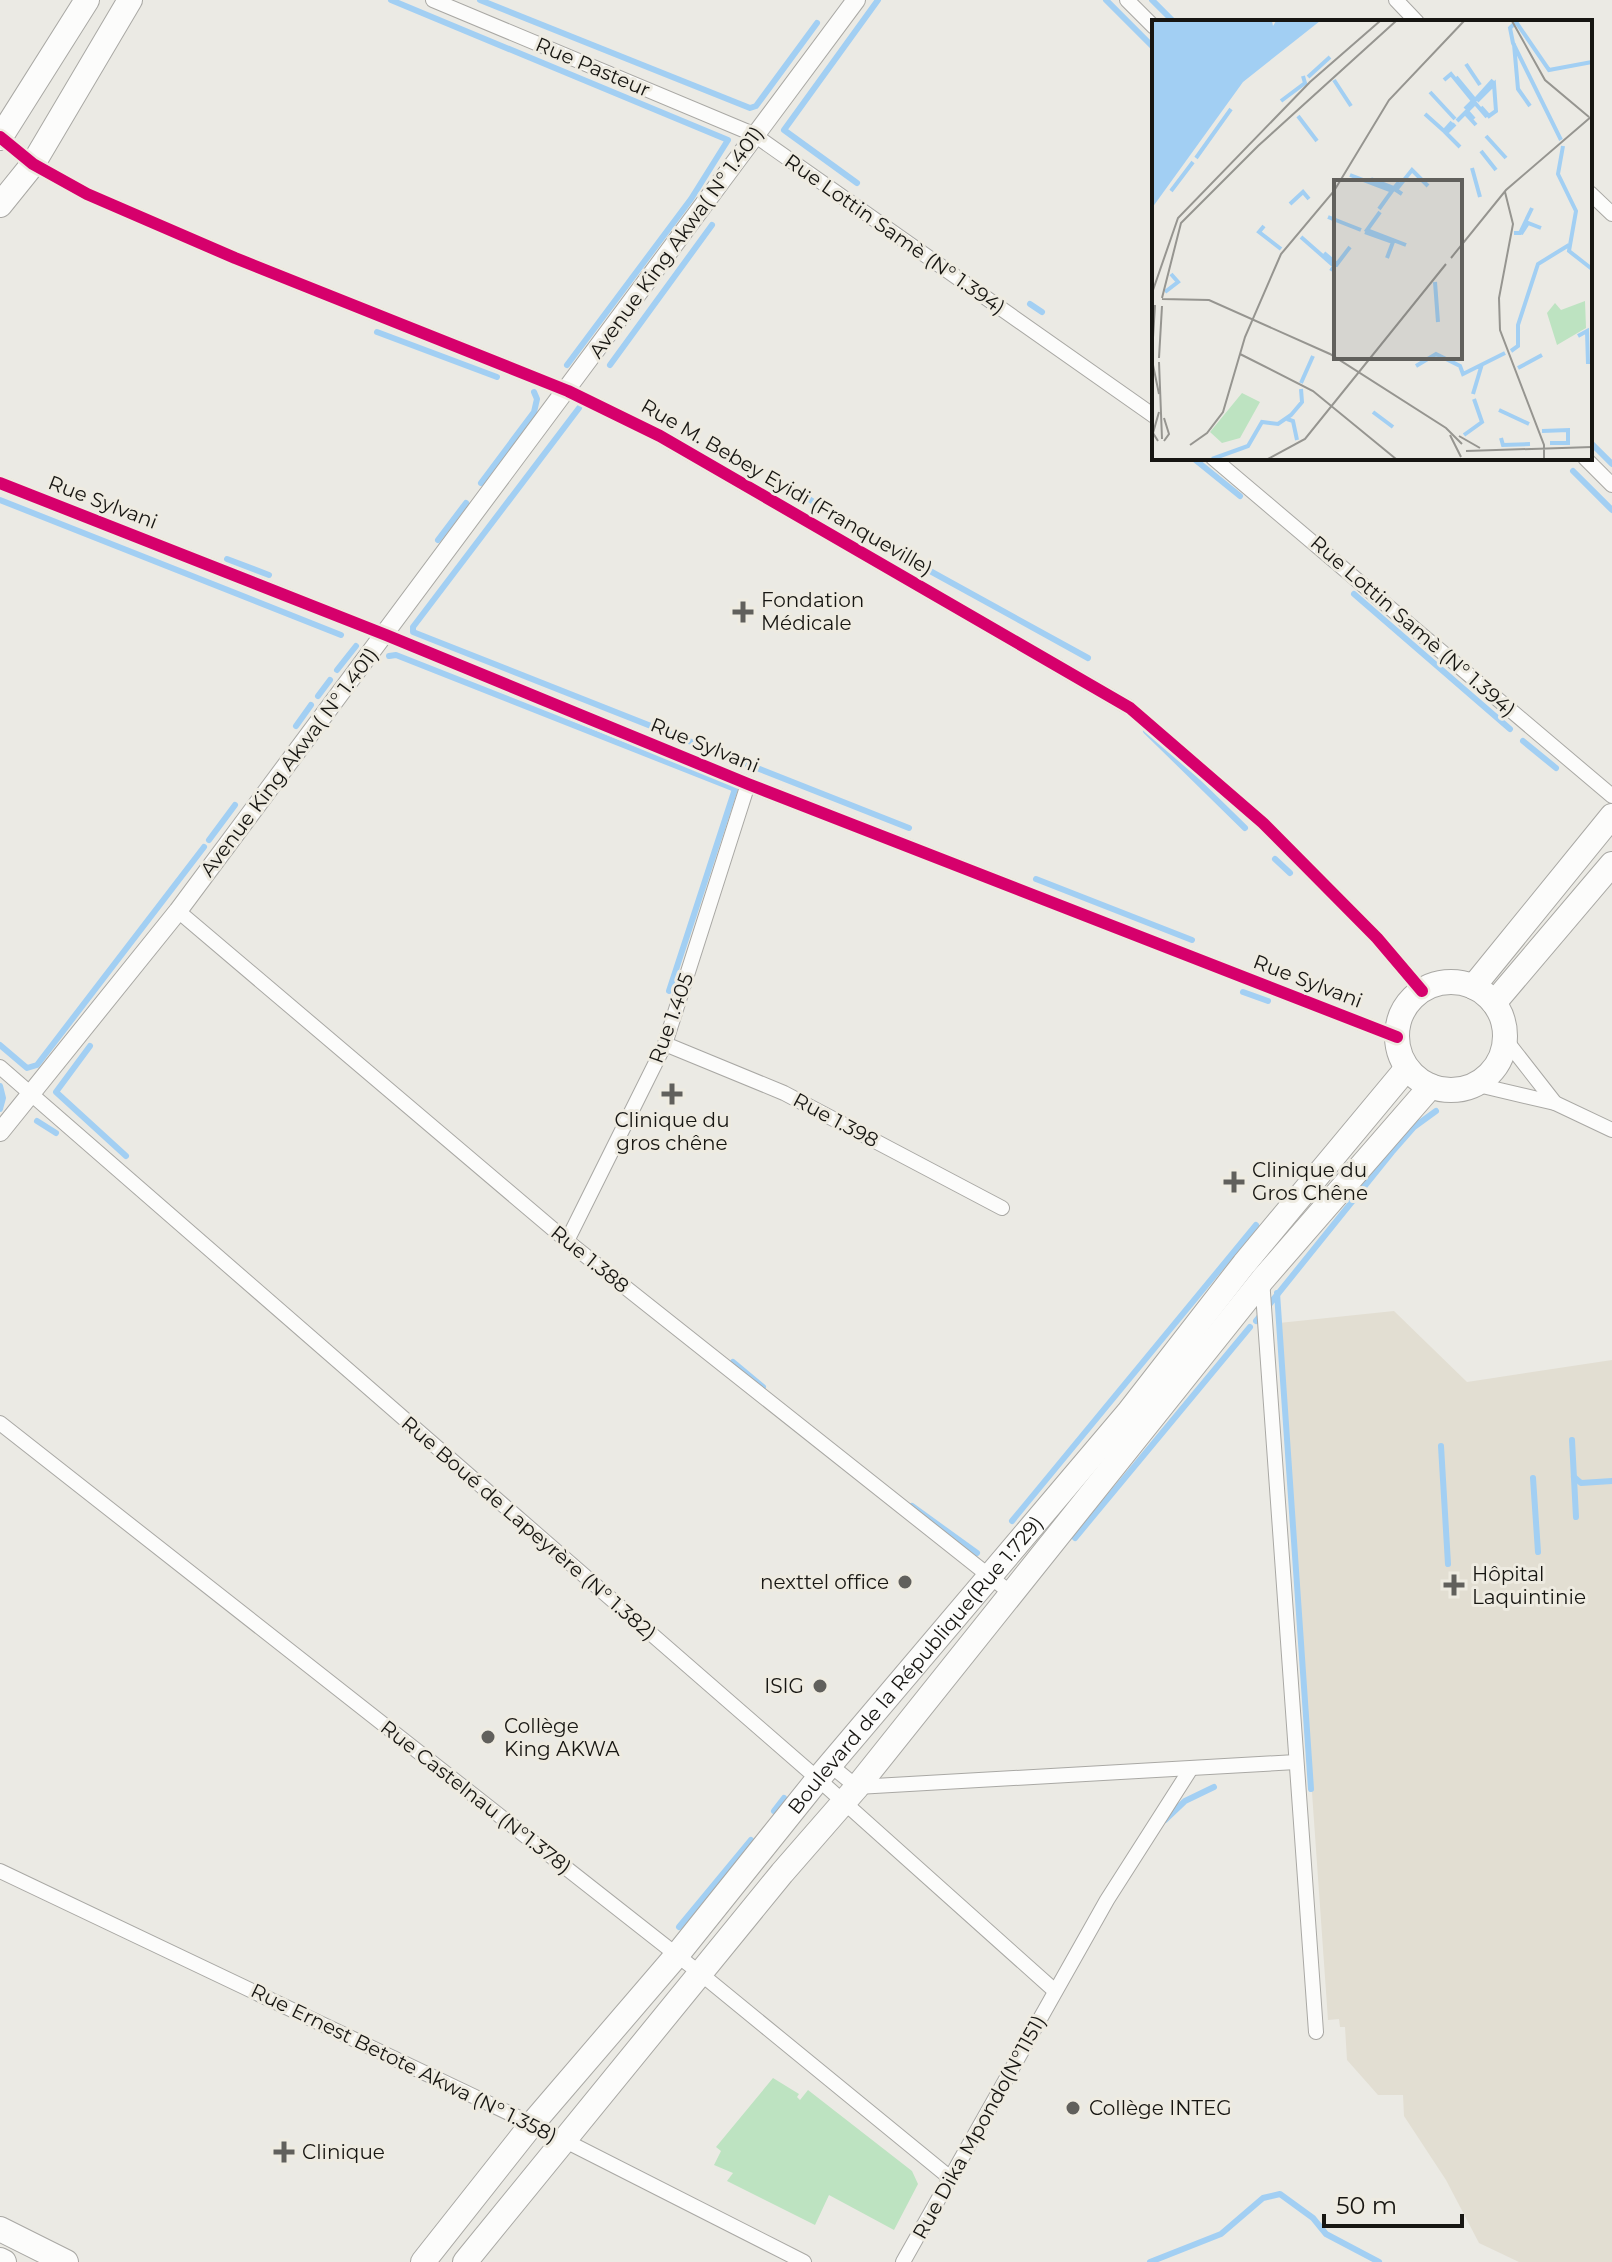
<svg xmlns="http://www.w3.org/2000/svg" width="1612" height="2262" viewBox="0 0 1612 2262" font-family="Montserrat,sans-serif">
<rect width="100%" height="100%" fill="#ebeae4"/>
<polygon fill="#e2ded2" points="1394,1311 1467,1382 1612,1360 1612,2262 1519,2262 1479,2243 1446,2180 1404,2116 1403,2095 1378,2095 1347,2060 1345,2027 1340,2027 1339,2019 1328,2020 1279,1323"/>
<polygon fill="#bde3c1" points="773,2078 799,2094 797,2097 800,2100 808,2090 912,2171 918,2184 894,2230 829,2195 815,2225 727,2181 733,2173 714,2165 721,2151 716,2147"/>
<g fill="none" stroke-linecap="round" stroke-linejoin="round">
<g stroke="#a2cff3" stroke-width="6">
<polyline points="391,0 728,140 691,199 567,365"/>
<polyline points="480,0 750,108 756,106 817,23"/>
<polyline points="1106,0 1154,48"/>
<polyline points="1152,0 1174,22"/>
<polyline points="857,183 784,130 878,0"/>
<polyline points="1030,304 1042,312"/>
<polyline points="377,332 497,377"/>
<polyline points="610,365 712,225"/>
<polyline points="579,408 413,627 413,632 909,828"/>
<polyline points="1590,442 1612,464"/>
<polyline points="1193,458 1240,496"/>
<polyline points="1573,471 1612,510"/>
<polyline points="481,483 534,412 537,399 534,392"/>
<polyline points="809,499 829,512"/>
<polyline points="0,500 341,635"/>
<polyline points="438,540 466,503"/>
<polyline points="901,555 1088,658"/>
<polyline points="227,559 269,575"/>
<polyline points="1354,594 1510,729"/>
<polyline points="389,656 396,655 735,789 669,991"/>
<polyline points="337,670 356,646"/>
<polyline points="318,696 330,680"/>
<polyline points="296,726 311,705"/>
<polyline points="1146,731 1245,828"/>
<polyline points="1523,741 1556,768"/>
<polyline points="209,840 235,805"/>
<polyline points="1275,859 1290,873"/>
<polyline points="1036,879 1192,940"/>
<polyline points="1243,992 1268,1001"/>
<polyline points="0,1045 27,1068 37,1065 204,847"/>
<polyline points="90,1046 56,1092 126,1156"/>
<polyline points="0,1086 3,1098 0,1109"/>
<polyline points="37,1121 56,1133"/>
<polyline points="1277,1293 1311,1789"/>
<polyline points="1256,1321 1392,1152 1414,1127 1436,1111"/>
<polyline points="733,1362 763,1387"/>
<polyline points="1572,1440 1576,1517"/>
<polyline points="1441,1446 1448,1564"/>
<polyline points="1574,1477 1581,1483 1612,1481"/>
<polyline points="1533,1478 1538,1552"/>
<polyline points="912,1506 977,1553"/>
<polyline points="1012,1521 1256,1225"/>
<polyline points="1075,1538 1250,1327"/>
<polyline points="774,1811 784,1798"/>
<polyline points="1165,1820 1185,1801 1214,1787"/>
<polyline points="679,1927 751,1840"/>
<polyline points="1150,2262 1221,2234 1263,2198 1280,2194 1313,2218 1326,2234 1379,2262"/>
</g>
<g stroke="#a9a8a4" stroke-width="16">
<g id="minor">
<polyline points="433,0 753,134 1154,416"/>
<polyline points="1127,0 1154,27"/>
<polyline points="1396,0 1417,22"/>
<polyline points="0,137 33,164 87,194 235,258 568,391 660,436 1130,708 1263,823 1377,938 1422,991"/>
<polyline points="1590,193 1612,214"/>
<polyline points="1213,458 1612,796"/>
<polyline points="1585,458 1612,485"/>
<polyline points="0,483 386,635 748,784 1397,1037"/>
<polyline points="178,911 567,1241 1012,1594"/>
<polyline points="1505,1039 1555,1103 1612,1130"/>
<polyline points="665,1044 784,1093 1002,1208"/>
<polyline points="0,1067 818,1779 1055,1991"/>
<polyline points="1474,1084 1555,1103"/>
<polyline points="567,1241 665,1044 748,784"/>
<polyline points="1262,1279 1316,2032"/>
<polyline points="0,1423 701,1974 949,2177"/>
<polyline points="830,1765 857,1787 1296,1762"/>
<polyline points="0,1871 532,2124 804,2262"/>
<polyline points="903,2262 1107,1900 1190,1770"/>
</g>
</g>
<g stroke="#a9a8a4" stroke-width="20">
<polyline id="tertiary" points="0,1132 178,911 856,0"/>
</g>
<g stroke="#a9a8a4" stroke-width="26">
<g id="primary">
<polyline points="0,138 87,0"/>
<polyline points="0,205 33,164 130,0"/>
<circle cx="1451" cy="1036" r="54"/>
<polyline points="1473,987 1612,816"/>
<polyline points="1494,1003 1612,864"/>
<polyline points="0,2229 66,2262"/>
<polyline points="0,2260 4,2262"/>
<path id="s1" d="M423,2262L532,2124L677,1955L818,1779L1128,1413L1244,1264L1407,1068"/>
<polyline points="465,2262 782,1873 857,1787 1263,1279 1431,1086"/>
</g>
</g>
<use href="#minor" stroke="#fcfcfb" stroke-width="14"/>
<use href="#tertiary" stroke="#fcfcfb" stroke-width="18"/>
<use href="#primary" stroke="#fcfcfb" stroke-width="24"/>
<g stroke="#eeebe1" stroke-width="17">
<g id="cycleway">
<polyline points="0,137 33,164 87,194 235,258 568,391 660,436 1130,708 1263,823 1377,938 1422,991"/>
<polyline points="0,483 386,635 748,784 1397,1037"/>
</g>
</g>
<use href="#cycleway" stroke="#d6006c" stroke-width="12"/>
</g>
<g fill="#61605c" stroke="#eeebe1" stroke-width="3">
<path d="M739 600h8v8h8v8h-8v8h-8v-8h-8v-8h8z"/>
<path d="M668 1082h8v8h8v8h-8v8h-8v-8h-8v-8h8z"/>
<path d="M1230 1170h8v8h8v8h-8v8h-8v-8h-8v-8h8z"/>
<circle cx="905" cy="1582" r="8"/>
<path d="M1450 1573h8v8h8v8h-8v8h-8v-8h-8v-8h8z"/>
<circle cx="820" cy="1686" r="8"/>
<circle cx="488" cy="1737" r="8"/>
<circle cx="1073" cy="2108" r="8"/>
<path d="M280 2140h8v8h8v8h-8v8h-8v-8h-8v-8h8z"/>
</g>
<g text-anchor="middle" stroke-width="6" stroke-linejoin="round" paint-order="stroke">
<g font-size="20" fill="#171612" stroke="#eeebe1">
<text transform="translate(593 67) rotate(23)" y="7">Rue Pasteur</text>
<text transform="translate(895 234) rotate(35)" y="7">Rue Lottin Samè (N° 1.394)</text>
<text transform="translate(676 242) rotate(-54)" y="7">Avenue King Akwa( N° 1.401)</text>
<text transform="translate(787 487) rotate(30)" y="7">Rue M. Bebey Eyidi (Franqueville)</text>
<text transform="translate(103 502) rotate(21)" y="7">Rue Sylvani</text>
<text transform="translate(1413 626) rotate(41)" y="7">Rue Lottin Samè (N° 1.394)</text>
<text transform="translate(705 745) rotate(22)" y="7">Rue Sylvani</text>
<text transform="translate(289 762) rotate(-53)" y="7">Avenue King Akwa( N° 1.401)</text>
<text transform="translate(1308 981) rotate(21)" y="7">Rue Sylvani</text>
<text transform="translate(671 1018) rotate(-70)" y="7">Rue 1.405</text>
<text transform="translate(836 1120) rotate(28)" y="7">Rue 1.398</text>
<text transform="translate(590 1259) rotate(39)" y="7">Rue 1.388</text>
<text transform="translate(529 1528) rotate(41)" y="7">Rue Boué de Lapeyrère (N° 1.382)</text>
<text dy="7" stroke="none"><textPath href="#s1" startOffset="774">Boulevard de la République(Rue 1.729)</textPath></text>
<text transform="translate(476 1797) rotate(38)" y="7">Rue Castelnau (N°1.378)</text>
<text transform="translate(404 2063) rotate(26)" y="7">Rue Ernest Betote Akwa (N° 1.358)</text>
<text transform="translate(979 2127) rotate(-61)" y="7">Rue Dika Mpondo(N°1151)</text>
</g>
<g font-size="20" fill="#171612" stroke="#eeebe1" text-anchor="start">
<text x="761" y="607">Fondation<tspan x="761" dy="23">Médicale</tspan></text>
<text x="672" y="1127" text-anchor="middle">Clinique du<tspan x="672" dy="23">gros chêne</tspan></text>
<text x="1252" y="1177">Clinique du<tspan x="1252" dy="23">Gros Chêne</tspan></text>
<text x="1472" y="1581">Hôpital<tspan x="1472" dy="23">Laquintinie</tspan></text>
<text x="889" y="1589" text-anchor="end">nexttel office</text>
<text x="804" y="1693" text-anchor="end">ISIG</text>
<text x="504" y="1733">Collège<tspan x="504" dy="23">King AKWA</tspan></text>
<text x="1089" y="2115">Collège INTEG</text>
<text x="302" y="2159">Clinique</text>
</g>
</g>
<g transform="translate(1152 20)">
<rect width="440" height="440" fill="#ebeae4"/>
<path d="M433,281L434,308L405,325L395,293L403,283L409,290ZM90,373L108,382L88,418L70,423L58,412Z" fill="#bde3c1"/>
<path d="M0,1H120L121,6L124,1H168L91,62L0,188Z" fill="#a2cff3"/>
<path fill="none" stroke="#a2cff3" stroke-width="4" d="M365,1L358,8L361,23L409,120M364,2L397,50L440,42M362,24L366,69L378,86M314,44L328,65M156,57L178,37M304,57L323,80L341,60M182,60L199,86M292,60L299,54L321,81L313,89M278,72L303,99M129,81L153,63L151,56M325,81L342,64L344,91L337,96L329,87M273,94L292,111L300,102M146,96L165,121M322,99L315,91L323,83L335,97M305,101L313,93L324,105M303,104L294,113L308,127M334,116L354,138M411,126L406,154L424,191L417,231L440,249M329,131L344,150M44,138L79,89M320,148L328,177M198,155L240,171L227,189M219,159L242,168L247,162M19,171L41,142M250,174L244,170L260,150L276,166M138,184L151,172L157,179M228,192L215,210L254,225M176,197L209,210M112,206L107,212L129,229M213,212L241,222L235,238M362,213H368L380,188M369,214L376,203L389,208M149,217L182,246L179,251M172,233L185,244L198,227M283,262L286,302M13,272L26,262L19,254M426,316L435,311L436,344M359,331L366,326V305L386,244L417,225M264,346L284,334L308,346L311,354L353,333M366,348L390,335M149,363L161,336M0,370V402M321,374L330,344M347,390L377,404M221,392L241,407M135,399L141,401L145,420M390,411L416,410V423H398M312,415L330,402L322,379M349,418L351,425L378,424M60,439L96,426L110,402L126,404L139,395L150,382L149,369"/>
<path fill="none" stroke="#969590" stroke-width="2" d="M360,1L393,60L437,97M353,172L361,204L347,278L348,310L392,425V439M299,238L354,170L440,96M0,273L26,198L158,62L228,1M10,278L29,203L106,126L244,1M10,279L57,280L178,334L294,408L310,424M0,334L3,285M88,334L161,371L244,439M7,338L10,286M7,342L10,419M1,345L7,374M298,415L309,437M307,416L328,428M6,421L1,413L7,392M12,421L17,414L12,398M38,425L55,413L71,392L93,317L129,234L182,171L237,80L312,1M314,431L440,427M116,439L153,419L294,244"/>
<path fill="#61605c" fill-opacity="0.15" stroke="#61605c" stroke-width="4" d="M182,160H310V339H182Z"/>
<rect width="440" height="440" fill="none" stroke="#171612" stroke-width="4"/>
</g>
<path d="M1324 2214v12h138v-12" fill="none" stroke="#171612" stroke-width="4"/>
<text x="1336" y="2214" font-size="24" fill="#171612" stroke="#eeebe1" stroke-width="6" paint-order="stroke">50 m</text>
</svg>
